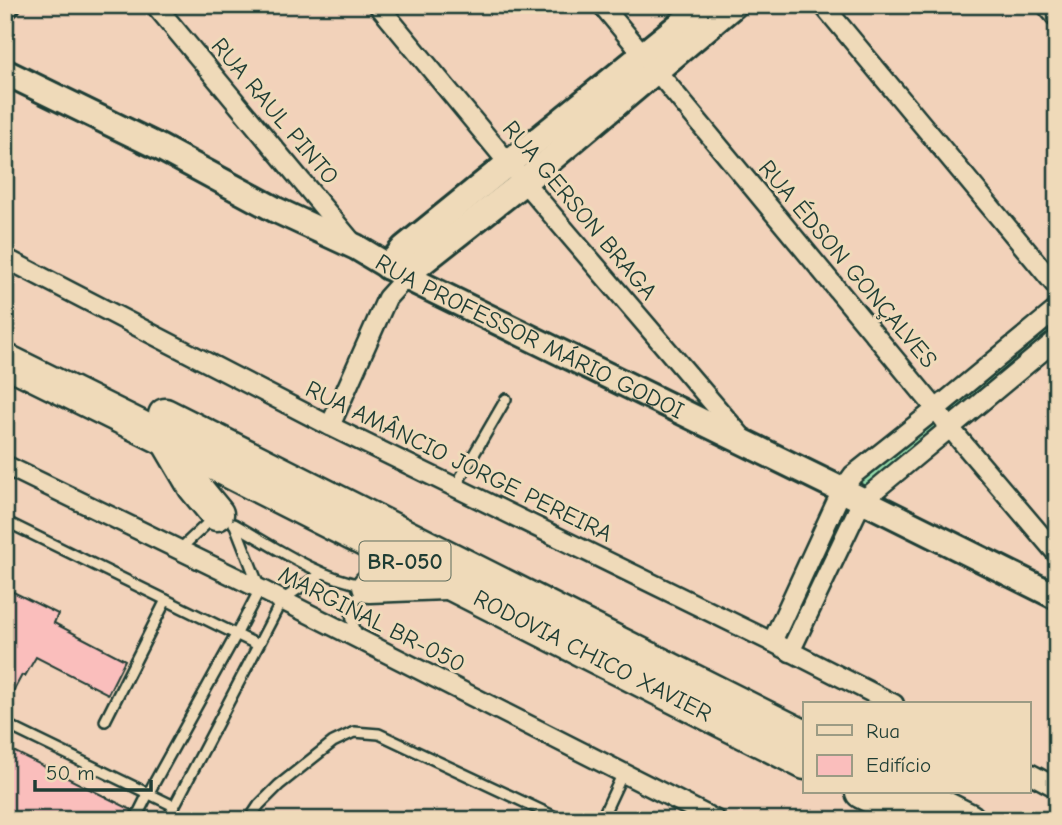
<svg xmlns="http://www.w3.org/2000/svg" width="1062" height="825" viewBox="0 0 1062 825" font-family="'Comic Neue',sans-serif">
<rect width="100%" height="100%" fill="#f2d2ba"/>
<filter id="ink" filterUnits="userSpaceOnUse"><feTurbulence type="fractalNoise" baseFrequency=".0143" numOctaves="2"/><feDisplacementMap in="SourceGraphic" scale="14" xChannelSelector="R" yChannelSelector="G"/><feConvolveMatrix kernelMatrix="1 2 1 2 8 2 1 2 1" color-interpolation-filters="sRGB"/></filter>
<g filter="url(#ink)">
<g fill="#99e0ae" stroke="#5c8e71" stroke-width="2">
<polygon points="1057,315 1057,331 954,416 950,414 948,409"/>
<polygon points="930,421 935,423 936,427 935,431 865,490 856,489 856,480"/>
</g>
<g fill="#fabebc" stroke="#1f3d34" stroke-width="2">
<polygon points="5,588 58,614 54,623 125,660 108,694 36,657 25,676 22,675 5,707"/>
<polygon points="5,747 132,810 128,820 5,820"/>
</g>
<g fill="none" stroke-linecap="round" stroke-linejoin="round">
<g stroke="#1f3d34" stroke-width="14">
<g id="lane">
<polyline points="455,487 506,399"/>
<polyline points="5,521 258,645"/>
<path d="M234,524C273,546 319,578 363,585"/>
<polyline points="179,550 214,517"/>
<path d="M358,635C348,616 348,604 365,590"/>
<polyline points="105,721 166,600"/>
<polyline points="5,724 174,806"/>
<polyline points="135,820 148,794 236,635 260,589 235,525"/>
<polyline points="167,820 282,600 322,573"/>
<polyline points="249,820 259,805 279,785 333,742 354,732 379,734 562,820"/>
<polyline points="601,820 623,773"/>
</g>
</g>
<g stroke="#1f3d34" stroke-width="23">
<g id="street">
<polyline points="155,5 352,242"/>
<polyline points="378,5 524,182 741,436"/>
<polyline points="602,5 936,409 950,428 1057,554"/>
<polyline points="823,5 1057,287"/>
<polyline points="1046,5 1057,18"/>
<polyline points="5,258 330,426 772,642 894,704"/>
<polyline points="330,426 387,298 406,277"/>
<polyline points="5,465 260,589 716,820"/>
<polyline points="772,642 842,490 853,475 936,409 1057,309"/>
<polyline points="790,652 862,501 1057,339"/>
<polyline points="1029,773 1057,788"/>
</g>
</g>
<g stroke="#1f3d34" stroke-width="30">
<g id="secondary">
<polyline points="5,7 7,5"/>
<path id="s1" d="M5,72L159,147L276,210L356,247L406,277L842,490L1057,597"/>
<polyline points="388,267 404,248 704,5"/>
<polyline points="406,277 420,264 524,182 734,5"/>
</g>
</g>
<g stroke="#1f3d34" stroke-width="37">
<g id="highway">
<path id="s2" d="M5,360L167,440L805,763"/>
<polyline points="165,415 805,737"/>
<polyline points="167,440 194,486 217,514"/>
<polyline points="369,586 445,583"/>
<polyline points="862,792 918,820"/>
<polyline points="913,792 969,820"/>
</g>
</g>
<use href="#lane" stroke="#efdab9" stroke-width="9"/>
<use href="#street" stroke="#efdab9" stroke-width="18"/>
<use href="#secondary" stroke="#efdab9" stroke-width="24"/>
<use href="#highway" stroke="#efdab9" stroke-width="32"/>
</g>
</g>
<g text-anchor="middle" stroke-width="6" stroke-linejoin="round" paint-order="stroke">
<rect fill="#efdab9" stroke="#5d6c5c" stroke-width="2" x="359.5" y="541.5" width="91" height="39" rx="5"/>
<g font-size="23" font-weight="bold" fill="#1f3d34">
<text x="405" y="569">BR-050</text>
</g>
<g font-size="24" fill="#1f3d34" stroke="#efdab9">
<text transform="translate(275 111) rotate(50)" y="8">RUA RAUL PINTO</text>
<text transform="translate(580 210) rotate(50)" y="8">RUA GERSON BRAGA</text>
<text transform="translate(848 264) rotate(50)" y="8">RUA ÉDSON GONÇALVES</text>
<text dy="8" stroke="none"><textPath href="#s1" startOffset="588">RUA PROFESSOR MÁRIO GODOI</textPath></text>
<text transform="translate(459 461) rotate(26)" y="8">RUA AMÂNCIO JORGE PEREIRA</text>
<text transform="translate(372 619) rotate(27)" y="8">MARGINAL BR-050</text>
<text dy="8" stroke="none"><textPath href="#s2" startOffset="658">RODOVIA CHICO XAVIER</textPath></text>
</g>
</g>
<rect width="1062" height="825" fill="none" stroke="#efdab9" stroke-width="28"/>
<rect x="14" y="14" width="1034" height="797" fill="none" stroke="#1f3d34" stroke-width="2.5" filter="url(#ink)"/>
<rect x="803" y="702" width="228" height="91" fill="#efdab9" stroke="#9c9b84" stroke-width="2"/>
<rect x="817" y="725" width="35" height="10" fill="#efdab9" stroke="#9c9b84" stroke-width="2"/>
<text x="866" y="738" font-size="21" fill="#1f3d34">Rua</text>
<rect x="817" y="755" width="35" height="21" fill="#fabebc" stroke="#9c9b84" stroke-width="2"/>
<text x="866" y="772" font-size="21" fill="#1f3d34">Edifício</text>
<path d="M35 780v10h116v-10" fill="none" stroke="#1f3d34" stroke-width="3.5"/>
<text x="46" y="780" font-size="21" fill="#1f3d34" stroke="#efdab9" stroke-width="5" paint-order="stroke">50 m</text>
</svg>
